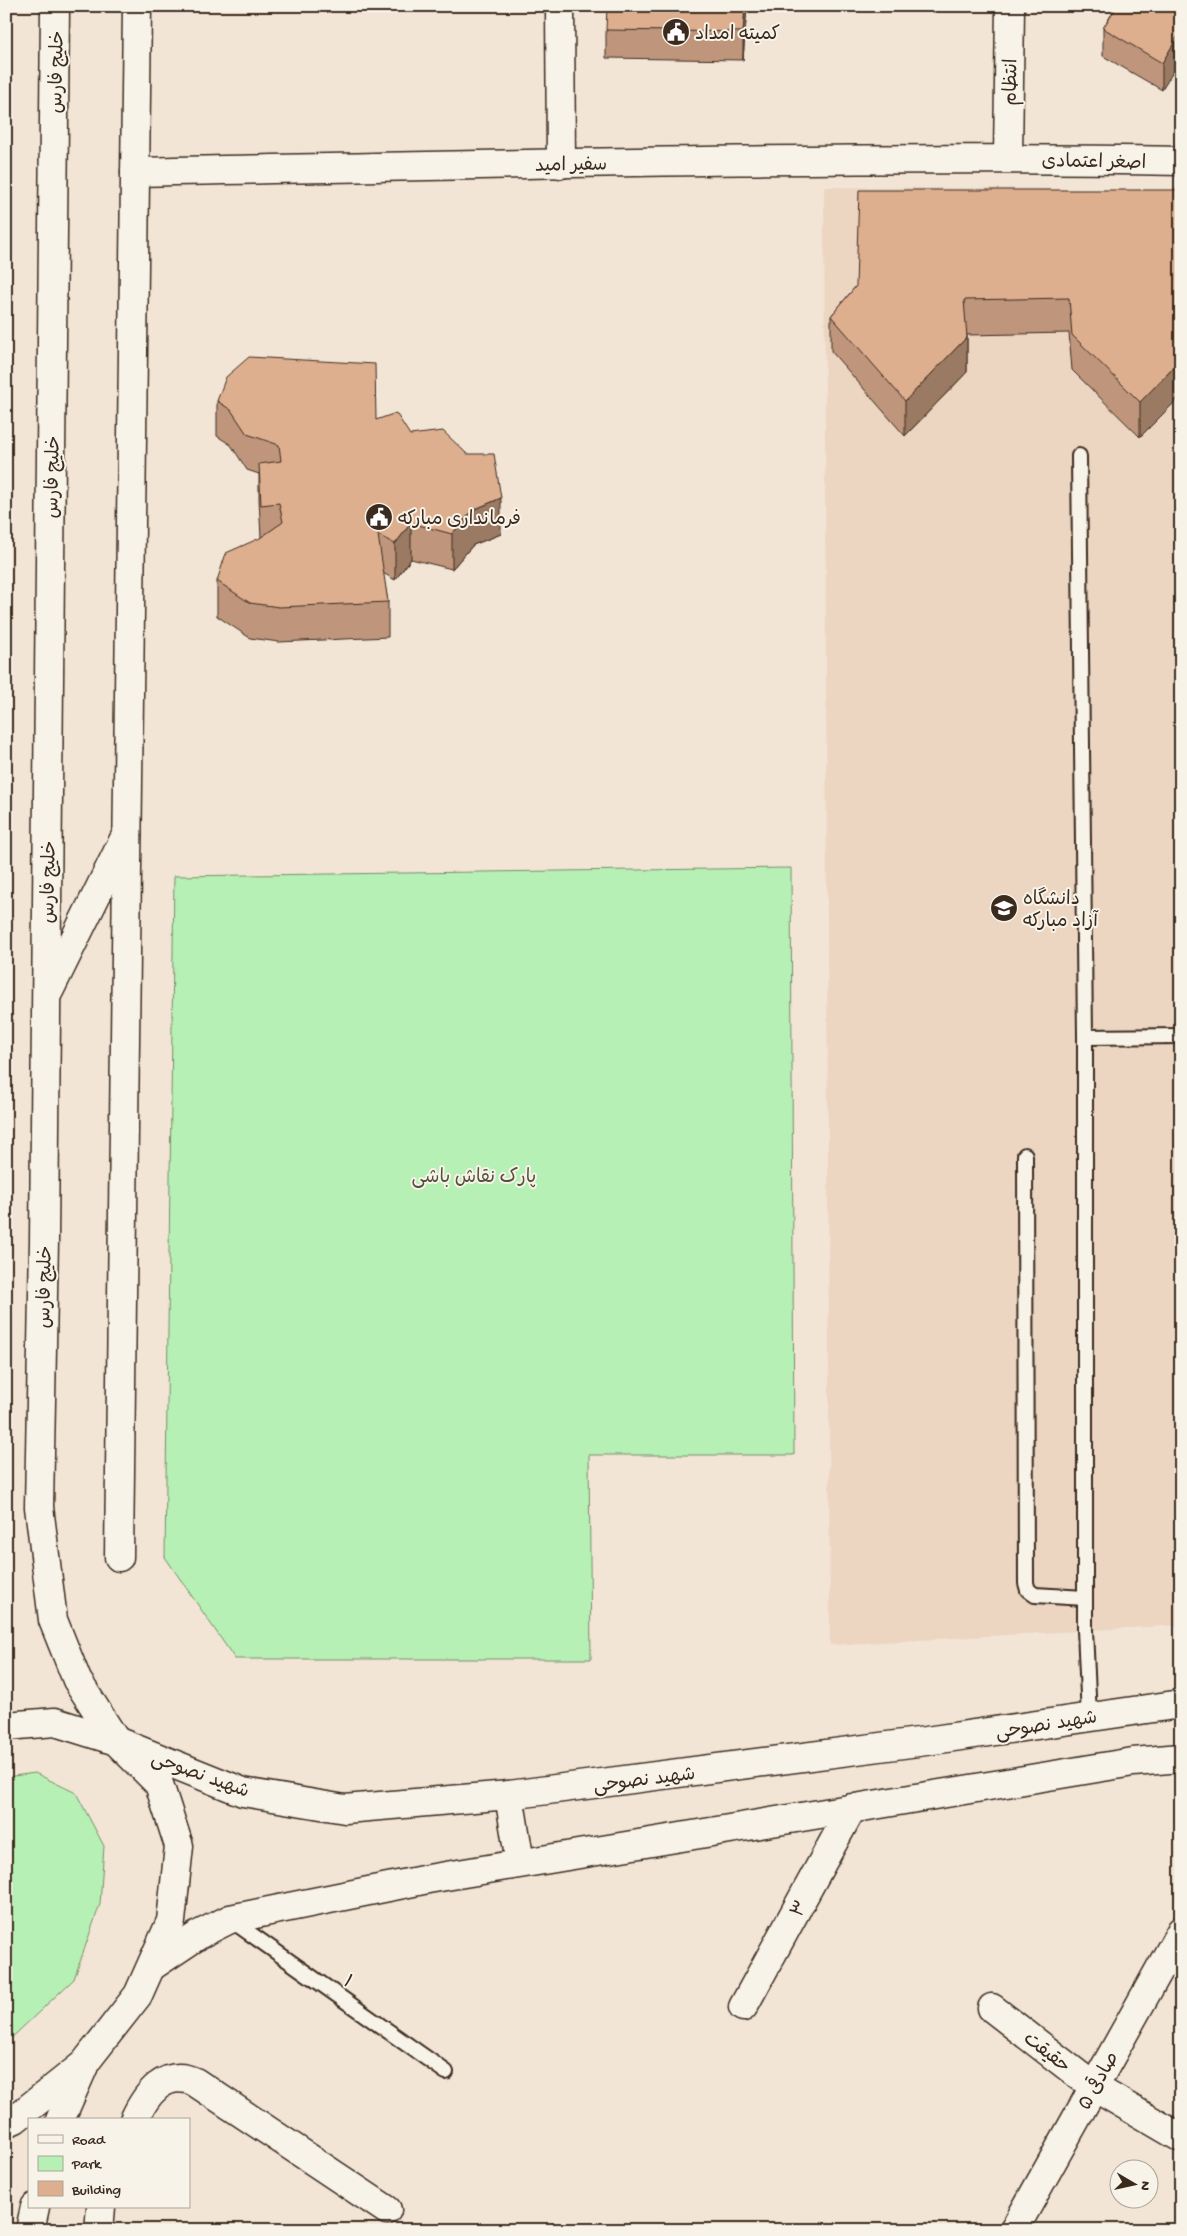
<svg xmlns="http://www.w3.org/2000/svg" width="1187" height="2236" viewBox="0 0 1187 2236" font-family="'Gochi Hand','Playpen Sans Arabic',sans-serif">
<rect width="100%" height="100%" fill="#f2e5d6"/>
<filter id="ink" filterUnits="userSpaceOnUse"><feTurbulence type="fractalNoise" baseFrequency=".02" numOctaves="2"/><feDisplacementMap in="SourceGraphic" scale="10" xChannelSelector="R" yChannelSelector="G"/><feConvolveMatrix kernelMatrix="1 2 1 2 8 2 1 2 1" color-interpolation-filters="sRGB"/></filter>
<g filter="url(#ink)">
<polygon fill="#ecd5c1" points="824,187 1181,190 1181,1625 830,1645"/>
<g fill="#b6f0b4" stroke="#788d69">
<polygon points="791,868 794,1455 589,1455 591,1659 235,1659 165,1557 174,876"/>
<polygon points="35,1773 76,1793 104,1846 100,1904 74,1979 6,2043 6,1777"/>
</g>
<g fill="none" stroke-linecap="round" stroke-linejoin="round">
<g stroke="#3b2a1e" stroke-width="18">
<g id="lane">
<polyline points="1079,456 1085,1037 1085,1630 1089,1717"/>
<polyline points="1085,1037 1181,1036"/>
<polyline points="1025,1155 1026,1583 1028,1590 1035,1595 1085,1598"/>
<polyline points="231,1920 446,2072"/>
</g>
</g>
<g stroke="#3b2a1e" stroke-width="31">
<g id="street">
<polyline points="560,6 561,164"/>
<polyline points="743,2007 852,1808"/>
<polyline points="992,2008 1094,2087 1181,2138"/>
<path d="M134,2120C146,2094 165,2068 195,2082L387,2210"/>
<polyline points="99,2230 101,2207"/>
<polyline points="1014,2230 1181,1931"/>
</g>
</g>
<g stroke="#3b2a1e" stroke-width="31">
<g id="secondary">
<polyline points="1008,158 1010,6"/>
<path d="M135,172C483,165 832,155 1181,161"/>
<polyline points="119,1557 137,6"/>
<polyline points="116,1741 243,1792 345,1809 509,1795 926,1741 1181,1704"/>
<polyline points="509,1795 520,1863"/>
<polyline points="152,1966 200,1934 230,1919 428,1879 1133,1762 1181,1758"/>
</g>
</g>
<g stroke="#3b2a1e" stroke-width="31">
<g id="primary">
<polyline points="55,6 44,1241 39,1507 53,1620 77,1680 116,1741"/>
<polyline points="49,991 127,833"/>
<polyline points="6,1726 55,1722 116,1741 159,1784 179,1846 171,1921 138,1995 84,2064 15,2119 6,2123"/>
<polyline points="60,2120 84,2066"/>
<polyline points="30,2230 35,2207"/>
</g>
</g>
<use href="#lane" stroke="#f7f3e8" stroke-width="14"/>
<use href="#street" stroke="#f7f3e8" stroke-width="28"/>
<use href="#secondary" stroke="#f7f3e8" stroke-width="28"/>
<use href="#primary" stroke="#f7f3e8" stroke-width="28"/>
</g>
<g fill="#bf967b" stroke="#3b2a1e">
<polygon points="747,6 743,60 606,58 606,30"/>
<polygon points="1112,6 1181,6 1162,90 1103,56 1103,28 1113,12 1112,10"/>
<polygon points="1181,190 1140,437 1072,370 1069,333 967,335 967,372 905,436 831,351 831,316 856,286"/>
<polygon points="217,401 376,420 410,435 501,534 473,545 452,569 411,559 395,580 383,573 388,602 388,637 279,642 250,638 217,616 217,581 261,538 259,499 259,474 247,470 231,445 217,436"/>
</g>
<g fill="#9b7a64" stroke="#3b2a1e">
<polygon points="745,6 747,6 743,60 743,32"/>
<polygon points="1181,31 1181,59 1162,90 1162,63"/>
<polygon points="967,337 967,372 905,436 905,401"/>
<polygon points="1181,360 1181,396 1140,437 1140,402"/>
<polygon points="501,498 501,534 473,545 452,569 452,534 473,510"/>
<polygon points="411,523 411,559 395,580 395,544"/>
</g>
<g fill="#deaf8f" stroke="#3b2a1e">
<polygon points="607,6 745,6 743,32 606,30"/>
<polygon points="1117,6 1181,6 1181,31 1162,63 1103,28"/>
<polygon points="859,190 1181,190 1181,360 1140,402 1072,335 1069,298 964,300 967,337 905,401 831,316 856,286"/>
<polygon points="249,357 375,364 376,420 396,413 410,435 443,431 467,454 494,454 501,498 473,510 452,534 411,523 395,544 378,535 388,602 279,607 250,603 217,581 226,553 260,538 283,522 279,503 261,505 259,464 281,461 279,445 247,434 231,410 217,401 226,377"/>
</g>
</g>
<defs>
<g id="civic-disc" transform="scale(1.4375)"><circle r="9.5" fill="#3b2a1e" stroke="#f7f3e8"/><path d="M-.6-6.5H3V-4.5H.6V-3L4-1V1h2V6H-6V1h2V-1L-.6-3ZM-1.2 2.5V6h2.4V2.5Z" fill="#fff"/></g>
<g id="university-disc" transform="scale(1.4375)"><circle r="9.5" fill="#3b2a1e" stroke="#f7f3e8"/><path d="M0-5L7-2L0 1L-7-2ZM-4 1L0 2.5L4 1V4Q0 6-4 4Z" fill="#fff"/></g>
</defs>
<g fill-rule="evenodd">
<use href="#civic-disc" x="676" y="32"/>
<use href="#civic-disc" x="379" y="517"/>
<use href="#university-disc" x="1004" y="908"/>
</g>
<g text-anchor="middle" stroke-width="4" stroke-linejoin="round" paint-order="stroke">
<g font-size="19" fill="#3b2a1e" stroke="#f7f3e8" text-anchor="start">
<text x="695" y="39">کمیته امداد</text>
<text x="398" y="524">فرمانداری مبارکه</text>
<text x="1023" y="904">دانشگاه<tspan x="1023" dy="22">آزاد مبارکه</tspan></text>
</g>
<g font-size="19" fill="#3b2a1e" stroke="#f7f3e8">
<text transform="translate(55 72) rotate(-89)" y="7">خلیج فارس</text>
<text transform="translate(1009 82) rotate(-89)" y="7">انتظام</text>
<text transform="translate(1094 160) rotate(1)" y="7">اصغر اعتمادی</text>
<text transform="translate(571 163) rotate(-1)" y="7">سفیر امید</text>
<text transform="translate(51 477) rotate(-89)" y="7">خلیج فارس</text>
<text transform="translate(47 882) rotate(-89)" y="7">خلیج فارس</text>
<text transform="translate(43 1287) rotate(-89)" y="7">خلیج فارس</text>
<text transform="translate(1046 1723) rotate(-9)" y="7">شهید نصوحی</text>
<text transform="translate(201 1773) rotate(20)" y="7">شهید نصوحی</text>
<text transform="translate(644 1778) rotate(-7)" y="7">شهید نصوحی</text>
<text transform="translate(798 1908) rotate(-61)" y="7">۳</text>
<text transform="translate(349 1980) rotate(35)" y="7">۱</text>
<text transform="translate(1048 2051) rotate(38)" y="7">حقیقت</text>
<text transform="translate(1097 2080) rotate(-61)" y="7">صادقی ۵</text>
</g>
<g font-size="19" fill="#54523c" stroke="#f7f3e8">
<text x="474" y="1182">پارک نقاش باشی</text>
</g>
</g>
<rect width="1187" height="2236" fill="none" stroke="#f7f3e8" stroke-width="25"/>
<rect x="12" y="12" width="1162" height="2211" fill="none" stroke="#3b2a1e" stroke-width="2" filter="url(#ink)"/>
<rect x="28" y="2118" width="162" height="90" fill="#f7f3e8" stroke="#aca397"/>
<rect x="38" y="2135" width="25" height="8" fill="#f7f3e8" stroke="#aca397"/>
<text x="72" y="2144" font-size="15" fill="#3b2a1e">Road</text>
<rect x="38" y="2156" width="25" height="15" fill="#b6f0b4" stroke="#aca397"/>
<text x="72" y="2168" font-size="15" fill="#3b2a1e">Park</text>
<rect x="38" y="2181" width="25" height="15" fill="#deaf8f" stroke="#aca397"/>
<text x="72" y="2194" font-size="15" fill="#3b2a1e">Building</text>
<g transform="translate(1134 2184) rotate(99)"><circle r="24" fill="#f7f3e8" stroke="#aca397"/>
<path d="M0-4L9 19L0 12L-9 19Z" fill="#3b2a1e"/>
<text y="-8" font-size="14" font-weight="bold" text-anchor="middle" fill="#3b2a1e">N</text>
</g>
</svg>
